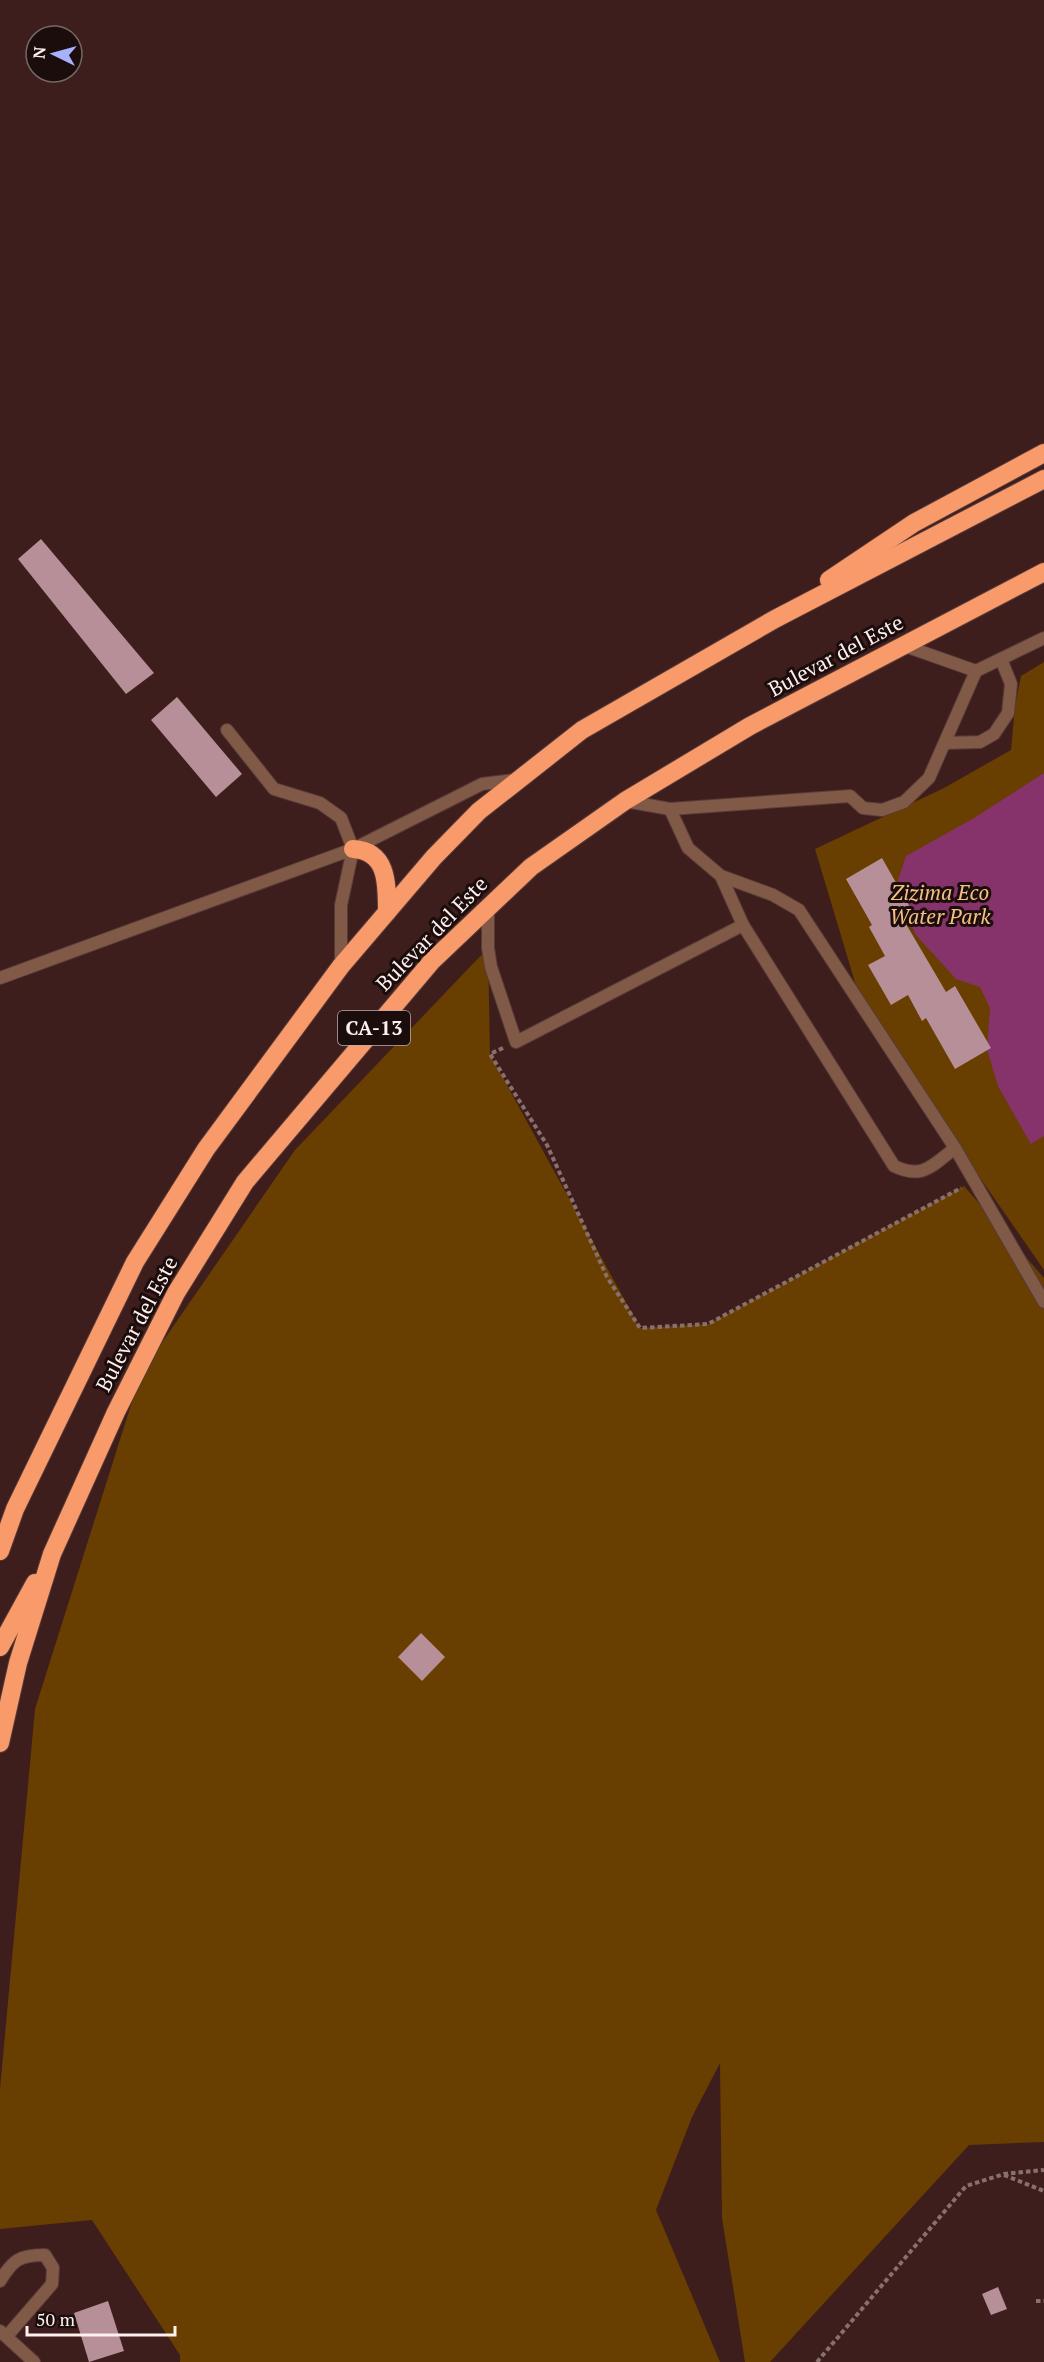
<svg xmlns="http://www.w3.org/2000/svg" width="1044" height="2362" viewBox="0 0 1044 2362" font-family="'PT Serif',serif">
<rect width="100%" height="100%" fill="#3d1e1c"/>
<g fill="#683f01">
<polygon points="1044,662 1044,1270 863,1009 815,849 944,788 1011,750 1015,706 1021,676"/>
<polygon points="488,948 490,1054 640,1328 708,1324 964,1186 1044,1278 1044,2142 969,2145 770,2362 745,2362 722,2218 720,2063 692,2117 656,2210 720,2362 180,2362 180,2355 92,2220 0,2229 0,2089 35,1709 141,1373 295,1150"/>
</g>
<polygon fill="#85336a" points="1044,773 1044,1136 1031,1144 998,1086 987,1049 990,1008 980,987 956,979 915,934 896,886 906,856 974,818"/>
<g fill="#b78f98">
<polygon points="41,539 154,673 126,694 18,559"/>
<polygon points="177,697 242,774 216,797 151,720"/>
<polygon points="882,858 916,918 906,924 946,992 955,986 991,1048 955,1069 926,1018 922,1021 908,995 891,1005 868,965 885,956 869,927 872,925 846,879"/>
<polygon points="421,1633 445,1657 422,1681 398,1657"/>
<polygon points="998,2287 1007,2309 991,2315 982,2294"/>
<polygon points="108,2301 124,2351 89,2362 74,2313"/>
</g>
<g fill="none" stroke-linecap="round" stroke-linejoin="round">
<g stroke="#583b39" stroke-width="14">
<g id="lane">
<polyline points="905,646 976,671"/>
<polyline points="227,730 274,789 320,803 341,818 353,849 341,905 341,966"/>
<polyline points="945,743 980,742 994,734 1008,713 1011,684 1001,659"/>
<polyline points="625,801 670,809 688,848 721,876 773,895 799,910 955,1148 1044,1302"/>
<polyline points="670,809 850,796 863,808 882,810 904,802 929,778 976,671 1044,638"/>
<path d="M721,876L743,925L894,1166C923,1180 933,1165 955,1148"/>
<polyline points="488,907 488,948 491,967 516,1042 743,925"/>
<polyline points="0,978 353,849 482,784 515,780"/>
<path d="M0,2281C13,2260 19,2255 45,2255L53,2268L52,2284L7,2336"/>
<polyline points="0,2331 34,2362"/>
</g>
</g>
<g stroke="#583b39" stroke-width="20">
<g id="highway">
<polyline points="829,580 914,523 1044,453"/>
<path d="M353,849C388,851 387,884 387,912"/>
<polyline points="0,1551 15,1509 135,1262 206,1149 341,966 434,857 479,811 582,730 775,619 1044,479"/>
<polyline points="0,1647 35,1583"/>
<polyline points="0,1743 18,1663 52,1554 116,1412 176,1293 245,1182 432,961 531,867 625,801 750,726 1044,572"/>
</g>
</g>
<g stroke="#88706e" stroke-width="4" stroke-dasharray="4.5 3" stroke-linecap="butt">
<polyline points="503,1048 490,1054 547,1145 607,1277 640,1328 708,1324 961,1188"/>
<polyline points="1004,2175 1044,2191"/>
<polyline points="1036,2301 1044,2301"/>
<polyline points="817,2362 966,2186 1004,2174 1044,2170"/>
</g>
<use href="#lane" stroke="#805947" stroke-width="12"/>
<use href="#highway" stroke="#f89a6a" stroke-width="18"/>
</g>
<g text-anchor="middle" stroke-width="6" stroke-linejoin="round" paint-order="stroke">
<rect fill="#1b0d0c" stroke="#b9acaa" stroke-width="1.5" x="338" y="1011" width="72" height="34" rx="4.5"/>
<g font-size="20" font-weight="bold" fill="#fdf0ee">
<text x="374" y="1035">CA-13</text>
</g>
<g font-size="21" fill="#fdf0ee" stroke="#1b0d0c">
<text transform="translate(836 656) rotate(-28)" y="7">Bulevar del Este</text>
<text transform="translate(432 934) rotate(-46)" y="7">Bulevar del Este</text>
<text transform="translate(137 1324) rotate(-62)" y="7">Bulevar del Este</text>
</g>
<g font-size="21" font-style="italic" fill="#f5c086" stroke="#1b0d0c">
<text x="940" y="900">Zizima Eco<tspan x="940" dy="24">Water Park</tspan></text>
</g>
</g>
<g transform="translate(54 54) rotate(275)"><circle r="28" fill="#1b0d0c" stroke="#756866" stroke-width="1.5"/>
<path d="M0-4.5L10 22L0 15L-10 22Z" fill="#a7b1fc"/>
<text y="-9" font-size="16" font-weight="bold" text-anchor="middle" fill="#fdf0ee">N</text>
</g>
<path d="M27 2326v9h148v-9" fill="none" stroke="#fdf0ee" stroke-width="3"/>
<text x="36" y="2326" font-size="18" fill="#fdf0ee" stroke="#1b0d0c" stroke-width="4.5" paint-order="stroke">50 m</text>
</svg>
